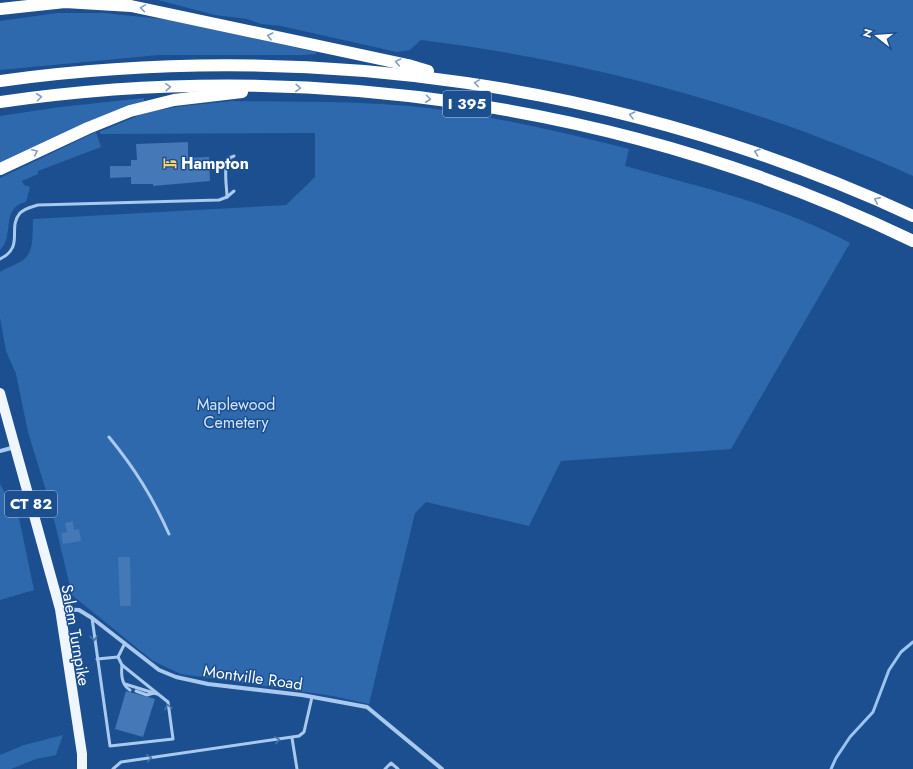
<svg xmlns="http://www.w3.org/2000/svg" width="913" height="769" viewBox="0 0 913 769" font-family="Jost,sans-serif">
<rect width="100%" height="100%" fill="#1b4f8f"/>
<g fill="#2e69ad">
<path d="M158,0H913V176C757,106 591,61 421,40L410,50L397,52L281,26L261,24L247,19L215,15Z"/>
<polygon points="57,13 104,13 172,20 316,52 316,54 304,55 159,55 0,70 0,21"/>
<polygon points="144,98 144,102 133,104 0,163 0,116 60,107"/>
<path d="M233,101C307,102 383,100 457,112C515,121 573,135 629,149L625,166C701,187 780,205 850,243L731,449L561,461L529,526L426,502L415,513L369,704L333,696L181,674L153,661L72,595L51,507L28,432L16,374L6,351L0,318V272C7,267 16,265 23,260C35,252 32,232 33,219L286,205L315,177V133L101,134L99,132L147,112L183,106Z"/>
<path d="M96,132L101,147L38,171V174L22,181L24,185L30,187L26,202C0,207 15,237 0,250V178Z"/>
<polygon points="0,484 19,518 34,590 0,600"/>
<polygon points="63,735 56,755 36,759 11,769 0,769 0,755 24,745"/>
</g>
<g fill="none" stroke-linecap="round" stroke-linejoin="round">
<polyline stroke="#9cc4f0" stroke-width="3" points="831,769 836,758 850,737 873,712 889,670 901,652 913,642"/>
</g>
<g fill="#4478b7">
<polygon points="188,142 188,158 209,157 210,181 153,186 153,184 131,184 131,177 110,178 110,166 131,166 131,160 137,160 136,144"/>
<polygon points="73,521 74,530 79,529 81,541 63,544 61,533 67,532 65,523"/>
<polygon points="118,557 130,557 131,606 120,606"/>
<polygon points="126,691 155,699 143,737 115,729"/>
</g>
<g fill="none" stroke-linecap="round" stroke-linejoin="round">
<g stroke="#a9c9ee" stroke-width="3">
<path d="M227,197C227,186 221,159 234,156"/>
<path d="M0,259C25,247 7,228 20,213C25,208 32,207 38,205L219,200L227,197L234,191"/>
<path d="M109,437C135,469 152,496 169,534"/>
<polyline points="92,618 110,746 173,739 168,702 122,665 118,657 125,643"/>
<polyline points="97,659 118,657"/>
<path d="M122,665C121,674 121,685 130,690"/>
<polyline points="125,684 157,694"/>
<polyline points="136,691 147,695 154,693"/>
<polyline points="292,738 297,769"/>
<polyline points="113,769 121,762 299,736 304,732 312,697"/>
<polyline points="385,769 391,763 398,769"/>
</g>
<g stroke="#a9c9ee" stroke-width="4">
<polyline points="0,451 15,447"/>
<polyline points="60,609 79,610 92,618 159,670 176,677 208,684 302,695 367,707 442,769"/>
</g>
<polyline stroke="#f0f6ff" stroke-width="10" points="0,393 60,609 82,754 82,769"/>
<g stroke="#fff" stroke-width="12">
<polyline points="0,9 65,2 131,6 408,65 428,71"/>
<path d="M0,81C311,38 628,84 913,216"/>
<path d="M0,102C308,57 633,105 913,241"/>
<polyline points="0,169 88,128 130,111 174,100 242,92"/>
</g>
</g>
<defs><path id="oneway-chevron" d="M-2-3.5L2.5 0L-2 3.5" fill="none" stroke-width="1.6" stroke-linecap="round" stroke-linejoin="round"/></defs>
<g stroke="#829ec1">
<use href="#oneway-chevron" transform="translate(143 8) rotate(-171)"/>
<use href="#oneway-chevron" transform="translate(270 36) rotate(-167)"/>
<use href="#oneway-chevron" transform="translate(398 62) rotate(-168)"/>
<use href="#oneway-chevron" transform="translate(477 83) rotate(-171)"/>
<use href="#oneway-chevron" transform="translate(168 87) rotate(-3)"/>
<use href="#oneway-chevron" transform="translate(298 88) rotate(2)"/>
<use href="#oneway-chevron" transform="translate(39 97) rotate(-7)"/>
<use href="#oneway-chevron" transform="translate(428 99) rotate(7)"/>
<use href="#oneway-chevron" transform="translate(632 115) rotate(-166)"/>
<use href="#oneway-chevron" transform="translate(35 152) rotate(-25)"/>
<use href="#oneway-chevron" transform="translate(757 152) rotate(-161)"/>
<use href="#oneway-chevron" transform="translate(877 200) rotate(-156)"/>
</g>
<g stroke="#4674ac">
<use href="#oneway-chevron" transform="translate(94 638) rotate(83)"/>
<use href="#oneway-chevron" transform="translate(168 707) rotate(-103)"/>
<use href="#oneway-chevron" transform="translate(277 740) rotate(-8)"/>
<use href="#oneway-chevron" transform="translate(149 758) rotate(-8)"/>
</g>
<defs>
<g id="hotel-bare" transform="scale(1.08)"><path d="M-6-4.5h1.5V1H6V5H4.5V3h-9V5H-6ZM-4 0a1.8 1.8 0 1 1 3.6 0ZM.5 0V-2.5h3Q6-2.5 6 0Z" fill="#ffd166" stroke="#1b4f8f" stroke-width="2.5" paint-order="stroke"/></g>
</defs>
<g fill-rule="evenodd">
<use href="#hotel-bare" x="170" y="163"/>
</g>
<g text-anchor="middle" stroke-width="3" stroke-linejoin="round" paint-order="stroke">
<g fill="#1b4f8f" stroke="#bbcadd" stroke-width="1">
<rect x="443" y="91" width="48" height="26" rx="3"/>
<rect x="5" y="491" width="52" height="26" rx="3"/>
</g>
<g font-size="15" font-weight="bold" fill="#fff">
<text x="467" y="109">I 395</text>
<text x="31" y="509">CT 82</text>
</g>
<g font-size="16" font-weight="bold" fill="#fff" stroke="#1b4f8f" text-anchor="start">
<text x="181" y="169">Hampton</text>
</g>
<g font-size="16" fill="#cfe3fa" stroke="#1b4f8f">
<text x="236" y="410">Maplewood<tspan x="236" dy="18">Cemetery</tspan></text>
</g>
<g font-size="16" fill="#fff" stroke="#1b4f8f">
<text transform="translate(76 635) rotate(80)" y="6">Salem Turnpike</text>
<text transform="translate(253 677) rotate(8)" y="6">Montville Road</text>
</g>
</g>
<g transform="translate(877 36) rotate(287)" stroke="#1b4f8f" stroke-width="3" paint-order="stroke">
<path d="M0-3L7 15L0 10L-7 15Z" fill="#ffffff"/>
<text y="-6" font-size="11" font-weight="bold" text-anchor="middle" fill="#ffffff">N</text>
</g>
</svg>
